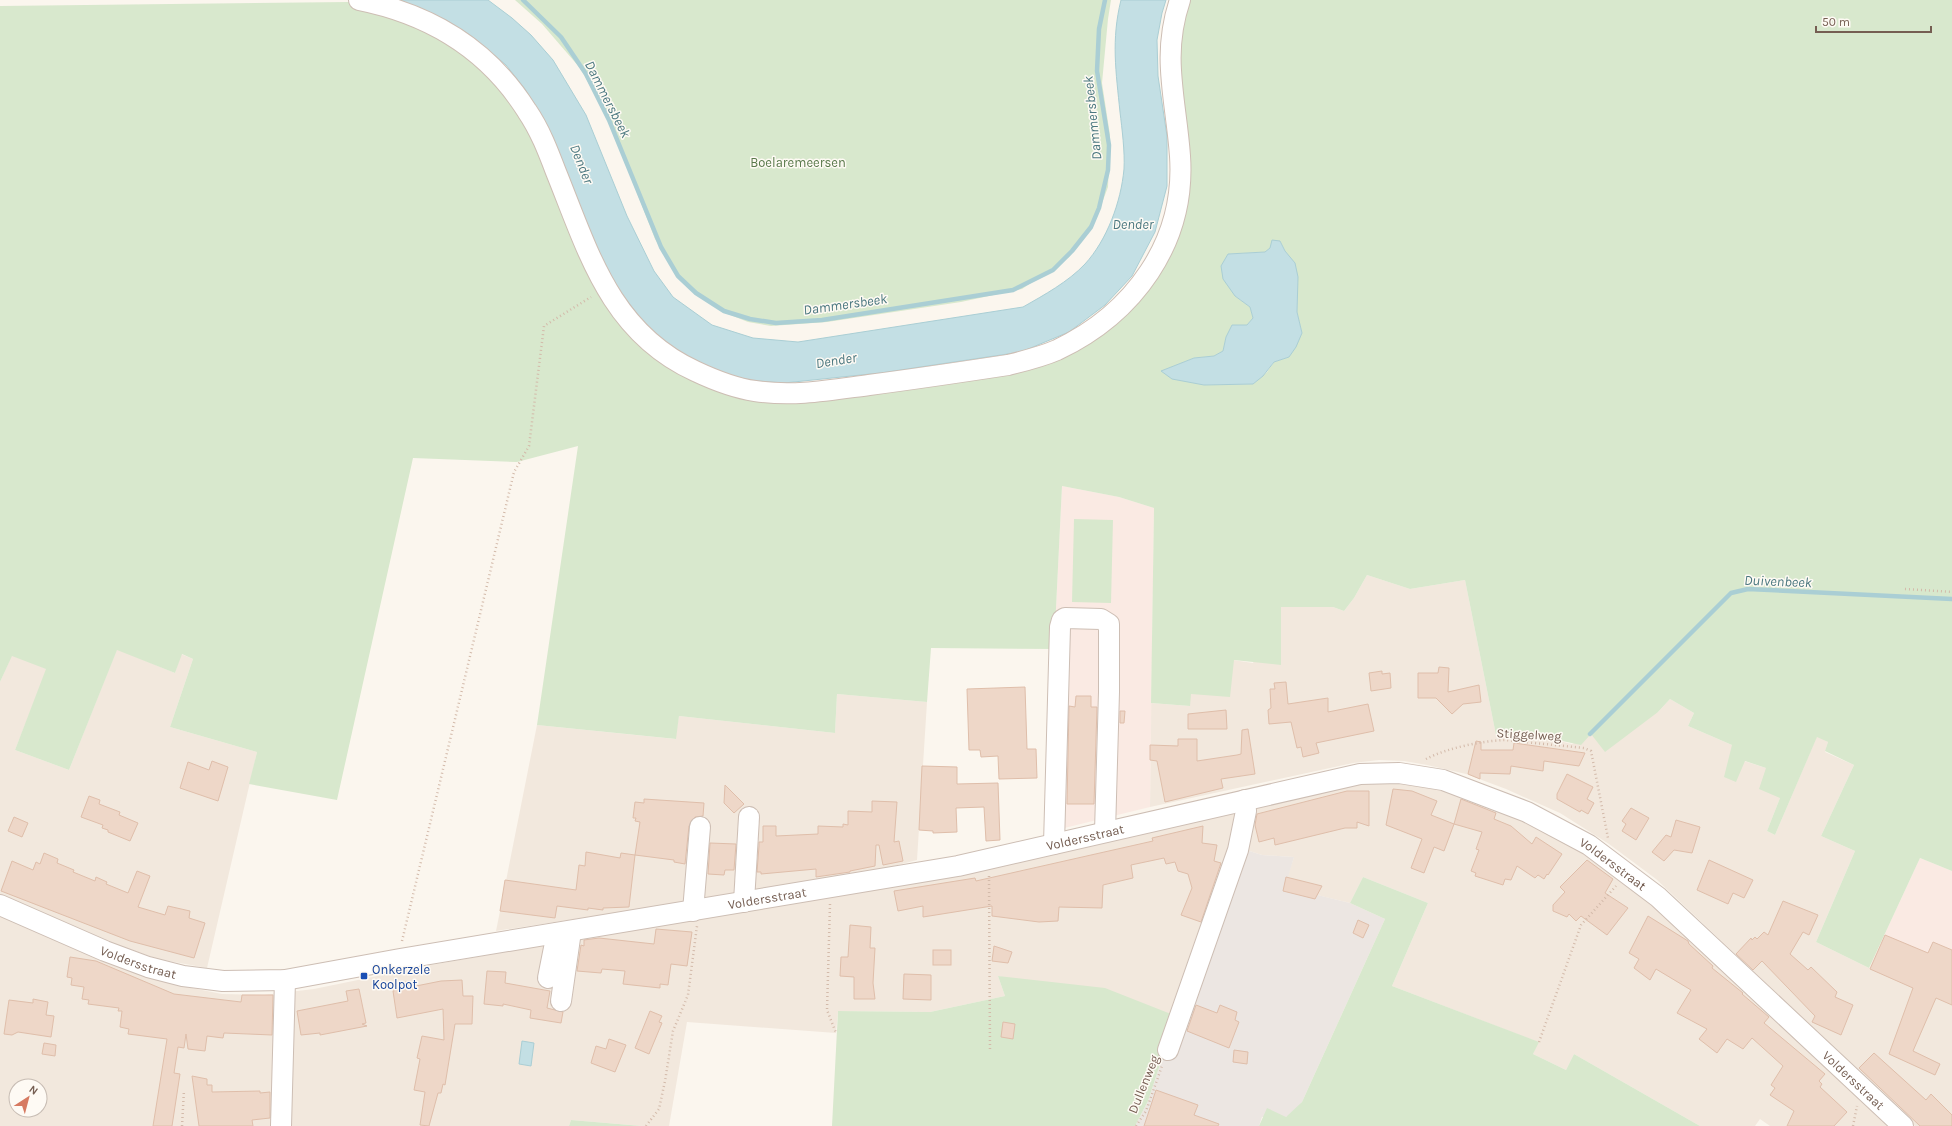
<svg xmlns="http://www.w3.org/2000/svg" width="1952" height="1126" viewBox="0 0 1952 1126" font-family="Karla,sans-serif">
<rect width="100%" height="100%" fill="#fbf6ee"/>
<g fill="#f2e8dd" fill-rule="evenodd">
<polygon points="1367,575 1410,589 1465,580 1496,735 1539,736 1572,744 1591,734 1658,712 1670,699 1694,713 1688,726 1732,745 1744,761 1766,768 1780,798 1767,831 1775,835 1817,736 1828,742 1825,752 1854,765 1821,836 1855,851 1816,942 1869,968 1952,1004 1952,1126 1915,1126 1815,1034 1751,969 1656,879 1609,844 1560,813 1506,789 1466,774 1427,765 1404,761 1379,760 1353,763 1150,807 1151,703 1190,706 1190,694 1233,660 1253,663 1280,607 1333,607 1344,611 1354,598"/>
<polygon points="117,649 175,673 181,654 193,659 170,727 257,752 207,968 158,959 95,937 0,894 0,682 12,655 47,669 15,750 69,770"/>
<polygon points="837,694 927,702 917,860 859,875 496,931 537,725 675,739 679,716 835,733"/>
<path d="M1416,779L1545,825L1637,891L1892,1126H1770L1760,1119L1755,1126H1700L1574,1054L1566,1070L1533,1054L1538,1042L1392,986L1428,903L1363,877L1350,903L1284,887L1294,857L1262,855L1237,847L1176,1016L998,976L1005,996L930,1012L838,1011L836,1033L687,1022L669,1126H643L571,1120L569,1126H0V916L54,939L172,984L222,994L264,995L314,989L426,966L759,907L1356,784ZM16,1086H40V1110H16Z"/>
</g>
<g fill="#faeae3">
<polygon points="1062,486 1119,497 1154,508 1150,807 1052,831 1054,649"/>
<polygon points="1920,858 1952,871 1952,1004 1869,968"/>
</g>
<polygon fill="#ece6e2" points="1237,847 1262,855 1294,857 1285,887 1350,903 1385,919 1302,1102 1293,1113 1286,1117 1262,1117 1259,1126 1135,1126 1148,1101 1176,1016"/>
<g fill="#d8e8cd" fill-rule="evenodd">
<polygon points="515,0 1111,0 1108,19 1102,83 1110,135 1108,187 1096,219 1069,257 1022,289 961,302 827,322 771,326 748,322 723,312 709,303 684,284 655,239 607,116 580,68 542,24"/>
<path d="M1187,0H1952V871L1920,858L1869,968L1816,942L1855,851L1821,836L1854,765L1825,751L1828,742L1817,737L1775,835L1767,831L1780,798L1759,789L1766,768L1745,761L1736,782L1724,777L1732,745L1688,726L1694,713L1670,699L1658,712L1605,752L1591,734L1581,745L1539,736L1496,735L1465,580L1410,589L1367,575L1354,598L1344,611L1333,607H1281V665L1234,660L1230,697L1191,694L1190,706L1151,703L1154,508L1119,497L1062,486L1054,649L931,648L927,702L837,694L835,733L679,716L676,739L537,725L578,446L517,462L413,458L337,800L249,784L257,752L170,727L193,659L182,654L175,673L117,650L69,770L15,750L46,669L12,656L0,682V6L348,2L369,5L470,50L729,392L1047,360L1168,258L1176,63ZM1280,241L1298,277L1297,312L1302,333L1289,357L1274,362L1267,372L1253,384L1204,385L1162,371L1194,358L1214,356L1223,351L1226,337L1247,325L1253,318L1250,307L1235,296L1228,254L1265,252Z"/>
<polygon points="1074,519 1113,520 1111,603 1072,602"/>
<polygon points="1363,877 1428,903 1392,986 1539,1042 1533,1054 1566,1070 1574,1054 1700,1126 1259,1126 1267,1108 1286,1117 1302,1102 1385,919 1350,903"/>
<polygon points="998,976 1105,988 1176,1016 1148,1101 1135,1126 832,1126 838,1011 930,1012 1005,996"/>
<polygon points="571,1120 642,1126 643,1126 569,1126"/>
</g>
<g fill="#c3dfe4" stroke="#aaced4">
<path d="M397,0H488L512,18L531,35L553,60L586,115L627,216L654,271L673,297L712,325L753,338L798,342L1023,307C1044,295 1068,282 1085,264C1107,240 1121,202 1124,169C1125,152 1122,129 1120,112C1116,72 1111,40 1121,0H1166L1162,13L1157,40L1158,76L1167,136V186L1155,232L1132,276L1105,305L1069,332L1021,352L880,373L784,383L745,380L703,367L671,348L648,328L608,276L541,116L525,89L506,65L470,35L446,20L415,6Z"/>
<polygon points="1272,240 1280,241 1285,251 1295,263 1298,277 1297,312 1302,333 1296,347 1289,357 1274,362 1263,376 1253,384 1204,385 1172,379 1161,371 1194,358 1214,356 1223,351 1226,337 1232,325 1247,325 1253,318 1250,307 1235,296 1223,279 1221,266 1228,254 1265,252 1270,248"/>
<polygon points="522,1041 534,1043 531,1066 519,1064"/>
</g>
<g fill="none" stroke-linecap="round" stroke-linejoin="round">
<g stroke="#aaced4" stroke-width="4.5">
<polyline points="523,0 561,37 586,74 609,120 661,247 678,276 696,293 724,311 750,319 776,323 822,320 1013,290 1053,270 1072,251 1091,227 1099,208 1108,170 1109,145 1097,71 1099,29 1105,0"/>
<polyline points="1590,734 1731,593 1748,589 1952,599"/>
</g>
</g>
<g fill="#eed7c8" stroke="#dfbeaa">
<polygon points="1439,667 1449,668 1448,692 1479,685 1481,702 1463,704 1452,714 1436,698 1418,698 1418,673 1438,673"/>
<polygon points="1382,671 1382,674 1390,673 1391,688 1371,691 1369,673"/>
<polygon points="1286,682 1288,704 1328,698 1328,712 1368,704 1374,731 1316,743 1319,753 1303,757 1301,747 1297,748 1291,722 1269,724 1268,710 1271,708 1270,689 1275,689 1274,683"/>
<polygon points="1025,687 1027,749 1036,749 1037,778 999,779 998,756 981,757 980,750 969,750 967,689"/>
<polygon points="1076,696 1091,696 1091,707 1097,707 1094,804 1067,804 1069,706 1075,707"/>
<polygon points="1226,710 1227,729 1188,729 1188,714"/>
<polygon points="1120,711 1125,711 1124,723 1120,723"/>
<polygon points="1248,729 1255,774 1221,779 1223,788 1165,802 1157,761 1150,760 1150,745 1178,746 1178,739 1197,739 1197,761 1237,755 1241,754 1242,730"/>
<polygon points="1476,741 1481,742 1481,750 1513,750 1514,743 1585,753 1579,766 1544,761 1543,771 1511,766 1510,774 1480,773 1480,779 1468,774"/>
<polygon points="212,761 228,767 218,801 180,788 188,762 209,770"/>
<polygon points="922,766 957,767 957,784 998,783 1000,840 986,841 984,807 956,808 957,832 933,833 933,831 919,830"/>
<polygon points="1567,774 1593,787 1587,799 1594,803 1588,814 1581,810 1580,812 1557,799 1557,794"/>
<polygon points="725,785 744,804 734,813 724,803"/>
<polygon points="1393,789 1412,791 1437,801 1431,815 1454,824 1444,851 1434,847 1424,873 1411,868 1422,839 1386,825"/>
<polygon points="1347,791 1369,791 1369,826 1357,822 1357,828 1345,828 1275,845 1274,838 1259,842 1255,825 1257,814"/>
<polygon points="89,796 100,800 99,804 120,812 119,815 138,823 130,841 108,832 108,830 102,828 103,825 81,817"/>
<polygon points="644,799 704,803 703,816 695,817 689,826 685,864 674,862 674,860 635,855 640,822 635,821 636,818 633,818 635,802 644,803"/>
<polygon points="1461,799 1496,813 1494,819 1511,826 1532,844 1536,837 1562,854 1548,875 1547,874 1544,879 1538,875 1535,878 1517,866 1511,880 1505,879 1503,885 1475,876 1476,873 1471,871 1479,850 1476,849 1482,832 1454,824"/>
<polygon points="872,801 897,802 894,842 899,841 903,861 883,865 879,845 876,845 875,866 850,871 850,872 816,877 816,869 761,874 761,872 757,872 759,846 759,842 763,842 763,826 776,826 776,836 818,834 818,826 843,827 843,824 848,825 848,811 872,812"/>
<polygon points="1631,808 1649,818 1636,840 1622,831 1626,824 1622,821"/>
<polygon points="14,817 28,823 22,837 8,831"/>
<polygon points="1676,820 1700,827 1692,853 1674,850 1664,861 1652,852 1666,835 1671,837"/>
<polygon points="1203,826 1202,843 1217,845 1214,861 1221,863 1201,922 1181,915 1192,888 1188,874 1178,871 1175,862 1166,864 1164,858 1131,865 1133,878 1103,885 1102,908 1059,907 1058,921 1039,922 992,916 992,906 923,917 923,906 898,911 894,891 975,878 976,881 1153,841 1152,838"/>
<polygon points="710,843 736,844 734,870 725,870 724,875 708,874"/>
<polygon points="586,852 620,858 621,853 635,855 629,907 603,908 603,910 588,908 588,910 557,906 555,918 500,911 505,880 576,890 579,865 585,866"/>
<polygon points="44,853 58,859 57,863 74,870 73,872 95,881 96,877 107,882 106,884 128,893 137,871 150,876 138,907 165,915 168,906 190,911 189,918 205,923 194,958 130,941 1,891 12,861 33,870 36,862 40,864"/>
<polygon points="1587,860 1613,879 1605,893 1628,908 1607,935 1581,916 1576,921 1569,914 1567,917 1553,911 1553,905 1565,892 1560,887"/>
<polygon points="1709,860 1753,880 1744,898 1733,893 1728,904 1697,890"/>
<polygon points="1286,877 1322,886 1315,899 1283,891"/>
<polygon points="1783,901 1818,915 1809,935 1803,932 1790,954 1808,970 1811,967 1837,992 1835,997 1853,1005 1841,1035 1812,1022 1815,1016 1762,961 1753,970 1736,954 1751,938 1752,940 1755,937 1757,939 1764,932 1768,935"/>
<polygon points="1648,916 1688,941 1689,944 1713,966 1712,968 1743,993 1742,994 1769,1017 1764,1023 1825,1074 1819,1081 1822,1084 1820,1087 1847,1112 1834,1126 1787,1126 1794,1111 1770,1095 1775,1088 1771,1085 1783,1066 1752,1038 1743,1049 1727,1039 1717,1053 1699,1039 1707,1029 1677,1013 1691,990 1656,969 1650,980 1634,968 1639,959 1629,953"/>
<polygon points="1358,920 1369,925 1363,938 1353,933"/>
<polygon points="850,925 871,927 870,948 875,948 873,983 875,999 854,999 854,977 840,976 841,957 848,957"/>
<polygon points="656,929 692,932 687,966 671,964 668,985 660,984 660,988 623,984 625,971 602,969 601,973 577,971 581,945 584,946 584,940 599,938 654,944"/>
<polygon points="1885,935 1928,953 1933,942 1952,950 1952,1005 1936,998 1913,1051 1940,1064 1935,1075 1889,1054 1913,988 1870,969"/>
<polygon points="994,946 1012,952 1008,963 992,961"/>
<rect x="933" y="950" width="18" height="15"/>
<polygon points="70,957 96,961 174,994 241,1002 242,995 273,995 272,1035 224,1033 223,1038 207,1036 205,1051 188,1049 186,1034 184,1048 178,1047 174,1073 180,1074 172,1126 153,1126 167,1039 128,1034 129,1029 120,1027 122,1011 118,1011 119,1008 88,1004 89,1000 82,999 84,987 71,985 72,978 67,977"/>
<polygon points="487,971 506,972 505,983 550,991 547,1008 563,1012 561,1023 530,1018 531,1010 503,1004 503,1006 484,1004"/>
<polygon points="904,974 931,975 931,1000 903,999"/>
<polygon points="462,980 463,996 473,996 472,1024 455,1024 445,1085 443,1084 441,1093 438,1093 429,1126 420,1125 425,1092 414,1090 420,1059 417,1058 422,1036 444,1040 443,1009 397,1018 393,991 398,990 403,983 409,981 416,986 441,981"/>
<polygon points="359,989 366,1023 362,1024 367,1026 320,1035 320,1033 301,1035 297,1011 348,1001 346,991"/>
<polygon points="33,999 48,1002 46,1015 54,1016 51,1037 18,1032 12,1035 4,1034 9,1000 33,1003"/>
<polygon points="1196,1005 1217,1013 1220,1005 1237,1012 1235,1020 1239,1022 1229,1048 1187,1031"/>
<polygon points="650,1011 662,1016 659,1022 662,1023 649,1054 635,1048"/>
<polygon points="1003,1022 1015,1024 1013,1039 1001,1037"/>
<polygon points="609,1039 626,1045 615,1072 591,1063 596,1046 606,1049"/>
<polygon points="44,1043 56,1045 55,1056 42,1054"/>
<polygon points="1234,1050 1248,1052 1247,1064 1233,1062"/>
<polygon points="1874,1053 1926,1100 1931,1094 1952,1115 1952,1126 1920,1126 1859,1068"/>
<polygon points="192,1076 207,1079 207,1085 212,1085 212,1092 260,1091 260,1093 270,1092 270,1118 252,1120 253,1126 199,1126"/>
<polygon points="1156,1090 1198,1105 1194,1115 1219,1124 1218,1126 1144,1126"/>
</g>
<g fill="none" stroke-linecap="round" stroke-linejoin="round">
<g stroke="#cdbeb4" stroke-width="22">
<g id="minor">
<path d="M359,0C429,14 488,49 527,111C540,130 548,151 556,172C588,251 610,332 695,371C714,380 734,388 755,391C794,397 831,390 869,385C915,379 962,372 1008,365C1024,361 1041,357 1057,350C1133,314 1186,243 1180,156C1176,99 1161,56 1180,0"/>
<polyline points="1054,844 1060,627 1062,620 1065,618 1101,619 1109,624 1109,692 1105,832"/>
<polyline points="744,902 749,817"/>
<path id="s1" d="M0,905L105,951L148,967L183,976L223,981L285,980L400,959L958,866L1360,774L1399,773L1443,780L1527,812L1589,845L1658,897L1903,1126"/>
<polyline points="693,911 700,827"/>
<polyline points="548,978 557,933"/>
<polyline points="561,1001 571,931"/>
<polyline points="1168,1050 1238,850 1246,811 1245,800"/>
<polyline points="281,1126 285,980"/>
</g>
</g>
<g stroke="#d3baaa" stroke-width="2.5" stroke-dasharray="1 3" stroke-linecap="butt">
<polyline points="1905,589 1952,592"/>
<path d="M1426,759C1447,748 1481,741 1505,740L1584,748L1591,751L1608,838"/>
<polyline points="989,876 990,1052"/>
<polyline points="830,904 827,1010 836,1033"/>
<polyline points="402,941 514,472 529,446 544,326 591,297"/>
<polyline points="1539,1042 1581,925 1616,886"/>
<polyline points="182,1126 184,1090"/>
<polyline points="646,1126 659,1109 665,1081 673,1031 688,995 697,926"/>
<polyline points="1136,1126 1146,1111 1162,1066"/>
<polyline points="1853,1126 1857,1106"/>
</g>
<use href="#minor" stroke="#fff" stroke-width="20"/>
</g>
<rect fill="#1a4fb4" stroke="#fefaf4" stroke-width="1.5" x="360" y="972" width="8" height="8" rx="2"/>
<g text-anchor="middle" stroke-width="3" stroke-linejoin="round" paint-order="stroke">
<g font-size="13" fill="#59794b" stroke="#fefaf4">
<text x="798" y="167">Boelaremeersen</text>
</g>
<g font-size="13" fill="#755e52" stroke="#fefaf4">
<text transform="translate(1529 734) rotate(3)" y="5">Stiggelweg</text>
<text dy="5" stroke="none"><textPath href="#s1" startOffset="1112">Voldersstraat</textPath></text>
<text dy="5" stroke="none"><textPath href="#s1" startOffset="1668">Voldersstraat</textPath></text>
<text dy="5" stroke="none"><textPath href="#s1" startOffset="788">Voldersstraat</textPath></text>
<text dy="5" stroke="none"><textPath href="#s1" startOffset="150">Voldersstraat</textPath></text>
<text dy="5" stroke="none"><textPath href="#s1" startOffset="1992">Voldersstraat</textPath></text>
<text transform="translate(1143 1084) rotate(-68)" y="5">Dullenweg</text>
</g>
<g font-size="13" fill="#164399" stroke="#fefaf4" text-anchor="start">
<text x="372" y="974">Onkerzele<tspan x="372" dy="15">Koolpot</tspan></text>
</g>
<g font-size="14" font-style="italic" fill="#4a777f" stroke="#fefaf4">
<text transform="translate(608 99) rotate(63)" y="5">Dammersbeek</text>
<text transform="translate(1092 118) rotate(-96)" y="5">Dammersbeek</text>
<text transform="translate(582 164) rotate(68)" y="5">Dender</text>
<text x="1133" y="229">Dender</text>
<text transform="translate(845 304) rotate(-8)" y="5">Dammersbeek</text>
<text transform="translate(836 360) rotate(-9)" y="5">Dender</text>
<text transform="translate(1778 581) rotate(2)" y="5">Duivenbeek</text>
</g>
</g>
<g transform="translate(28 1098) rotate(36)"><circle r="19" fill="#fefaf4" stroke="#c7bcb3"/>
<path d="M0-3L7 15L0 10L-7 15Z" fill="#d77a61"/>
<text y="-6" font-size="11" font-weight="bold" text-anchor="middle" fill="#755e52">N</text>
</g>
<path d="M1816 26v6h115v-6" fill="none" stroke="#755e52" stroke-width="2"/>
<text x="1822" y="26" font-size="12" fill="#755e52" stroke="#fefaf4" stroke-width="3" paint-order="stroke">50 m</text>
</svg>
